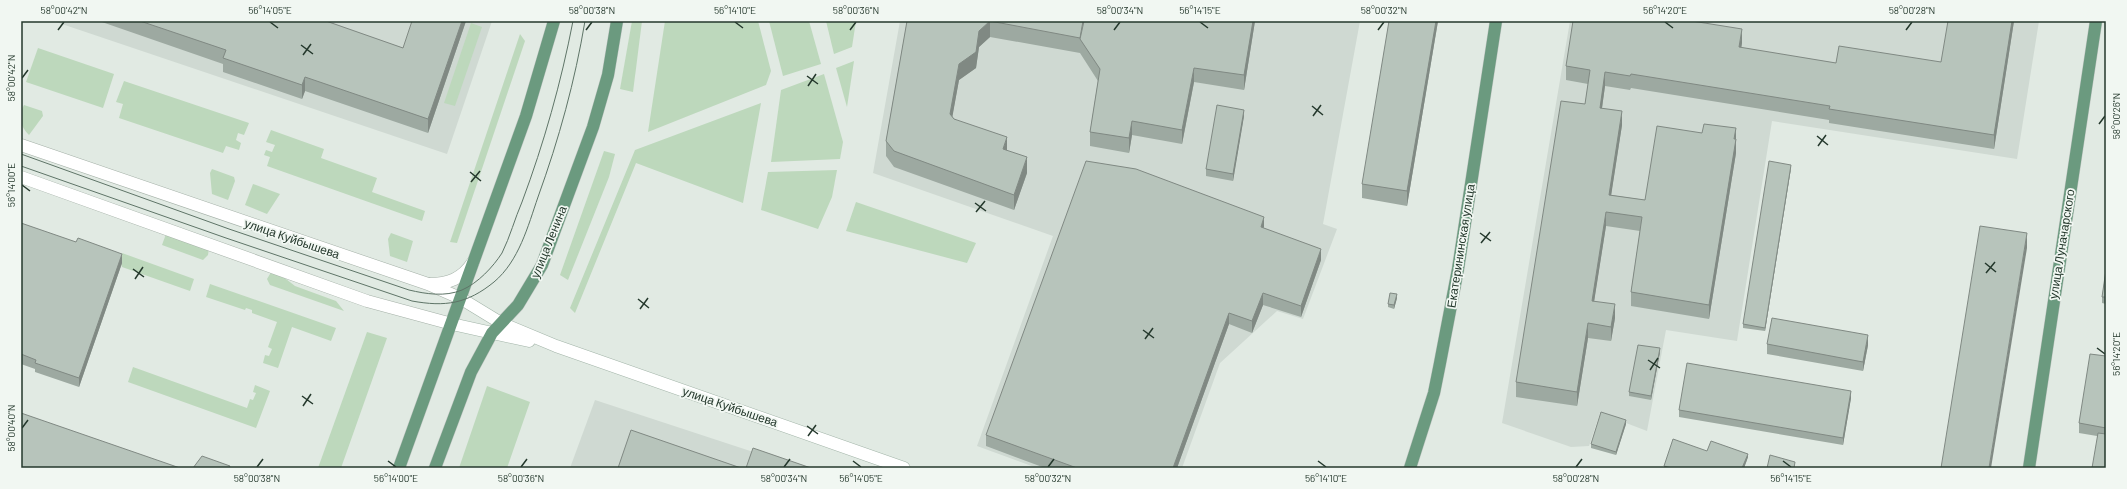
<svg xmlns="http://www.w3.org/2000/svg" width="2127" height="489" viewBox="0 0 2127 489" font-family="Barlow,sans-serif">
<rect width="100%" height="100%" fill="#e1eae3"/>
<g fill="#cfd9d2">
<polygon points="53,21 492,21 447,154"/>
<polygon points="900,21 1360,21 1323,224 1337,229 1303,319 1277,311 1220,363 1182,468 1037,468 977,446 1053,236 873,173"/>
<polygon points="1570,21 2039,21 2017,159 1772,121 1737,341 1666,330 1647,431 1600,413 1589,446 1571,447 1502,423"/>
<polygon points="595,400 802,468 570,468"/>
</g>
<g fill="#bdd8bc">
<polygon points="632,21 642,21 633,92 620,89"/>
<polygon points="665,21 758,21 771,71 766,85 648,132"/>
<polygon points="769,21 809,21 821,64 783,76"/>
<polygon points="826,21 856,21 852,47 834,54"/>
<polygon points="471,23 482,27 455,106 444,103"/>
<polygon points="520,34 525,41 457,243 450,242"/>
<polygon points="38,48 114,74 103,108 26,82"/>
<polygon points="854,61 847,107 836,68"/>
<polygon points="824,74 843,142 840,159 771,162 781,90"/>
<polygon points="124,81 249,123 244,135 238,133 236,140 241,143 239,150 226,146 223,153 119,118 123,104 116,102"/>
<polygon points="761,103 743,203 636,163 575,313 570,308 635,150"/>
<path d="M24,105L42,111L43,116L29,135C20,127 18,115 24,105Z"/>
<polygon points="271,130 324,149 321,158 377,178 372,192 425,211 422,221 267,166 270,157 264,155 266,150 272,152 275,145 266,142"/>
<polygon points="604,151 615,154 609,177 568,280 560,275"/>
<polygon points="212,169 234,177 235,181 228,200 212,194 210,173"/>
<polygon points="837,170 832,197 818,229 761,210 768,172"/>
<polygon points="253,184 280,194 267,214 245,205"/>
<polygon points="856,202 976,243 967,263 846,231"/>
<polygon points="391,233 413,241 407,262 390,256 388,239"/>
<polygon points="166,234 209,248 208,255 203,260 162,245"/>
<polygon points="122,253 194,279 190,291 122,267 120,260"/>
<polygon points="273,269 295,286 336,301 344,311 270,285 267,279"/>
<polygon points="210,284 336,328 331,341 292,327 278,368 263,363 265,355 269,356 272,349 268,347 277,322 252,313 252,310 246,308 245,310 206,297"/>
<polygon points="367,332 387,338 341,468 318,468"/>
<polygon points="133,367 247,408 250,399 253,400 256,393 253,392 255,385 270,391 256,428 128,382"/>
<polygon points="487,386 530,402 507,468 459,468"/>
</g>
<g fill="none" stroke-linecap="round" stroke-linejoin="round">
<g stroke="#a5b1a8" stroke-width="13">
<g id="tertiary">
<polyline points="21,145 428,284 460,298"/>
<polyline points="21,177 367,301 452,324"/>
<path d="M429,284C448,284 462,279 473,262"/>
</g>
</g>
<g stroke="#a2b4a8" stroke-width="13">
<g id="secondary">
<polyline points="460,298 501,323 556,346 904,468"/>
<polyline points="452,324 529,341"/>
</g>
</g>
<g stroke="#c2c7c4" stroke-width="13">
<g id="primary">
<polyline points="399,468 526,116 554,21"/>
<polyline points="435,468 471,372 492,333 518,305 542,265 593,127 608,75 617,21"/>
<polyline points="1410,468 1434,393 1440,363 1458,269 1496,21"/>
<polyline points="2029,468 2096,21"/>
</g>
</g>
<use href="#tertiary" stroke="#fff" stroke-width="12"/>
<use href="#secondary" stroke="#fff" stroke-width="12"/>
<use href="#primary" stroke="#6b9a7f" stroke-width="12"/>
<g stroke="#5e7467" stroke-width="1">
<path d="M21,154L229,229L409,290C426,294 445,297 462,290C478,283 493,267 502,253C510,237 515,218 522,202C544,143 561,83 573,21"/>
<path d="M21,166L226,238L412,301C445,307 467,304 494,282C519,261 528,226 538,197C559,139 575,81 585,21"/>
</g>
</g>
<g fill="#9da9a1">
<polygon points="99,21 331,21 330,23 403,48 466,21 428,133 305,91 302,99 223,72 223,64"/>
<polygon points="907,21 1255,21 1244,90 1194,82 1182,144 1132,135 1129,153 1090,146 1090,132 1098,81 1080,53 990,37 979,47 976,68 959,80 952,117 954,119 1007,151 1027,173 1014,210 894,167 886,156 886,141"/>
<polygon points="1438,21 1407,206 1362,198 1362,184"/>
<polygon points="2014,21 1994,149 1829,123 1829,120 1631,88 1630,90 1605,86 1602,108 1622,125 1611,195 1645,200 1702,133 1736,128 1736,153 1709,319 1631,306 1631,292 1640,231 1606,226 1594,301 1615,318 1611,341 1588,338 1577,406 1516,397 1516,382 1585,104 1588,84 1566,80 1566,66 1742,43 1741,48 1836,63 1941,62"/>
<polygon points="1244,116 1233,181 1206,176 1206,169"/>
<polygon points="1791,168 1765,331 1743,328 1743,324"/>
<polygon points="21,223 122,263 79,387 35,372 35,369 21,364"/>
<polygon points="1264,228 1321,260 1301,317 1263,305 1252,333 1229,324 1177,468 1045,468 986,446 986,435"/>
<polygon points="2106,270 2106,304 2102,303 2102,297"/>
<polygon points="1397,298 1394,309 1388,307 1388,304"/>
<polygon points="1767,344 1868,345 1863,371 1767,354"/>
<polygon points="1660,352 1651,400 1629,396 1629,392"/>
<polygon points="2106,356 2106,468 2097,436 2079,433 2079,423"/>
<polygon points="1851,398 1843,445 1679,417 1679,410"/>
<polygon points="1626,424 1616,455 1591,448 1591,444"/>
<polygon points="1707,451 1748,457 1744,468 1664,468 1664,466"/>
</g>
<g fill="#808983">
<polygon points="462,21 466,21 428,133 428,119"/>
<polygon points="990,21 990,37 979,47 976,68 959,80 950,130 950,114 959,64 979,31"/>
<polygon points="1253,21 1255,21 1244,90 1244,75"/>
<polygon points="1436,21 1438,21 1407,206 1407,191"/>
<polygon points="2012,21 2014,21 1994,149 1994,135"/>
<polygon points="1742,29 1742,43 1739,61 1739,47"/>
<polygon points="1194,68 1194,82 1182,144 1182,130"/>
<polygon points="1605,72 1605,86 1600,122 1600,108"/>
<polygon points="305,77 305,91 302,99 302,85"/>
<polygon points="1244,110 1244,116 1233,181 1233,174"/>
<polygon points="1622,111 1622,125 1609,209 1609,195"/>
<polygon points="1132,121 1132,135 1129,153 1129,138"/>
<polygon points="1736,128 1736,153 1709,319 1709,305"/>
<polygon points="1007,137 1007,153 1003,149"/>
<polygon points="1027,157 1027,173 1014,210 1014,195"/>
<polygon points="1791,165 1791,168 1765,331 1765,328"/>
<polygon points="1606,212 1606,226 1592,315 1592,301"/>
<polygon points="1264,217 1264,228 1261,227"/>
<polygon points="2027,233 2027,248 1991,468 1989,468"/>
<polygon points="1321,249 1321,260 1301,317 1301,306"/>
<polygon points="122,254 122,263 79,387 79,378"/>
<polygon points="1263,293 1263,305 1252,333 1252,321"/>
<polygon points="1397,294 1397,298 1394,309 1394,305"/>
<polygon points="1615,304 1615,318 1611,341 1611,327"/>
<polygon points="1229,313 1229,324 1177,468 1173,468"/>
<polygon points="1588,323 1588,338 1577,406 1577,392"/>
<polygon points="1868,335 1868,345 1863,371 1863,362"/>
<polygon points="1660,348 1660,352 1651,400 1651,396"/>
<polygon points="1851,391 1851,398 1843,445 1843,438"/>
<polygon points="1626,420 1626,424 1616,455 1616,452"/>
<polygon points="1748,454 1748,457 1744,468 1742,468"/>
</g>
<g fill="#b7c4bb" stroke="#808983">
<polygon points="140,21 326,21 403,48 412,21 462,21 428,119 305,77 302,85 223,58 226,50"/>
<polygon points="907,21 1083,21 1080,38 990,21 979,31 976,52 959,64 950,114 954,119 1007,137 1003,149 1027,157 1014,195 894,151 886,141"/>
<polygon points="1084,21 1253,21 1244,75 1194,68 1182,130 1132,121 1129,138 1090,132 1100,69 1080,39"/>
<polygon points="1389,21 1436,21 1407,191 1362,184"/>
<polygon points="1573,21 1692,21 1742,29 1739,47 1836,63 1839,46 1941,62 1948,21 2012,21 1994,135 1829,109 1830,106 1631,74 1630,76 1605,72 1600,108 1622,111 1609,195 1645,200 1657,126 1702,133 1704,124 1736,128 1734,139 1736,139 1709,305 1631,292 1642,217 1606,212 1592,301 1615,304 1611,327 1588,323 1577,392 1516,382 1561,101 1585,104 1590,70 1566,66"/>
<polygon points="1217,105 1244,110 1233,174 1206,169"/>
<polygon points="1086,161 1136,169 1264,217 1261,227 1321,249 1301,306 1263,293 1252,321 1229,313 1173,468 1077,468 986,435"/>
<polygon points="1769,161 1791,165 1765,328 1743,324"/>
<polygon points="21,223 76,242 78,238 122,254 79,378 35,363 36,360 21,354"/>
<polygon points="1980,226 2027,233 1989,468 1941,468"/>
<polygon points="2106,270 2106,297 2102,297"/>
<polygon points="1390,293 1397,294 1394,305 1388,304"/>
<polygon points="1772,318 1868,335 1863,362 1767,344"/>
<polygon points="1638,345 1660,348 1651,396 1629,392"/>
<polygon points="2090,354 2106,356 2106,428 2079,423"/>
<polygon points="1687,363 1851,391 1843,438 1679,410"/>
<polygon points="1601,412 1626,420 1616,452 1591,444"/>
<polygon points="21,413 180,468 21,468"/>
<polygon points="631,430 741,468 618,468"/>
<polygon points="2098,433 2106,434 2106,468 2092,468"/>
<polygon points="1673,439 1707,451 1711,441 1748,454 1742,468 1671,468 1664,466"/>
<polygon points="753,448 811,468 746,468"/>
<polygon points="1770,455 1795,462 1794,468 1767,468"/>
<polygon points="202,456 230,466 229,468 193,468"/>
</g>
<path fill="none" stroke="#24382c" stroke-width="1.5" d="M270,22L278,28M735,22L743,28M1200,22L1208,28M1665,22L1673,28M58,30L64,22M586,30L592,22M850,30L856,22M1114,30L1120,22M1378,30L1384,22M1906,30L1912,22M301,45L313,54M303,55L311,44M807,76L818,84M22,78L28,70M808,86L816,74M1312,106L1323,115M1313,116L1321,105M2099,124L2105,116M1817,136L1828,145M1818,146L1826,135M470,172L481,181M471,182L480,171M22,185L30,191M975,203L986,211M976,212L985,201M1480,233L1491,241M1481,243L1490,232M1985,263L1996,272M133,269L144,277M1986,273L1995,262M135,279L143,267M638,299L649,308M640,309L648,298M1143,330L1154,338M1145,339L1153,328M2097,348L2105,354M1648,360L1660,368M1650,370L1658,358M302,396L313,404M303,406L311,394M807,426L818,434M22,428L28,420M808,436L816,425M388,461L396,467M853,461L861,467M1318,461L1326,467M1783,461L1791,467M257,467L263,459M521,467L527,459M784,467L790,459M1048,467L1054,459M1576,467L1582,459"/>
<g text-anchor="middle" stroke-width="3.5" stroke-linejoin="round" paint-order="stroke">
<g font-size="12" fill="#24382c" stroke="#f1f7f2">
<text transform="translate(292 239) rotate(19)" y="4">улица Куйбышева</text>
<text transform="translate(549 242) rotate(-68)" y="4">улица Ленина</text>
<text transform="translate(2062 244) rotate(-81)" y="4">улица Луначарского</text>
<text transform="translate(1461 246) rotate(-81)" y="4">Екатерининская улица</text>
<text transform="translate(730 407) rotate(19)" y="4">улица Куйбышева</text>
</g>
</g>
<rect width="2127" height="489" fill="none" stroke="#f1f7f2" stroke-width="44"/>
<rect x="22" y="22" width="2083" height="445" fill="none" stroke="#24382c" stroke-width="1.5"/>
<g font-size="10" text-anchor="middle" fill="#24382c">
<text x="64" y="14">58°00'42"N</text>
<text x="270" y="14">56°14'05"E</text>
<text x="592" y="14">58°00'38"N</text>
<text x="735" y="14">56°14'10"E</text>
<text x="856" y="14">58°00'36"N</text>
<text x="1120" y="14">58°00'34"N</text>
<text x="1200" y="14">56°14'15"E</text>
<text x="1384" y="14">58°00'32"N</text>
<text x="1665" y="14">56°14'20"E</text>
<text x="1912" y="14">58°00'28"N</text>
<text transform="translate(11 78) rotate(-90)" y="4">58°00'42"N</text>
<text transform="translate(2116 116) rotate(-90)" y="4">58°00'26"N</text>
<text transform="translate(11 185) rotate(-90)" y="4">56°14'00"E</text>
<text transform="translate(2116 354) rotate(-90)" y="4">56°14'20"E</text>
<text transform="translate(11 428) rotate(-90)" y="4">58°00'40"N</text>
<text x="257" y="482">58°00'38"N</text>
<text x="396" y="482">56°14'00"E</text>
<text x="521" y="482">58°00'36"N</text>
<text x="784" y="482">58°00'34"N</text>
<text x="861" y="482">56°14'05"E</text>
<text x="1048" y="482">58°00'32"N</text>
<text x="1326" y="482">56°14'10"E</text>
<text x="1576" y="482">58°00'28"N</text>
<text x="1791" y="482">56°14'15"E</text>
</g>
</svg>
